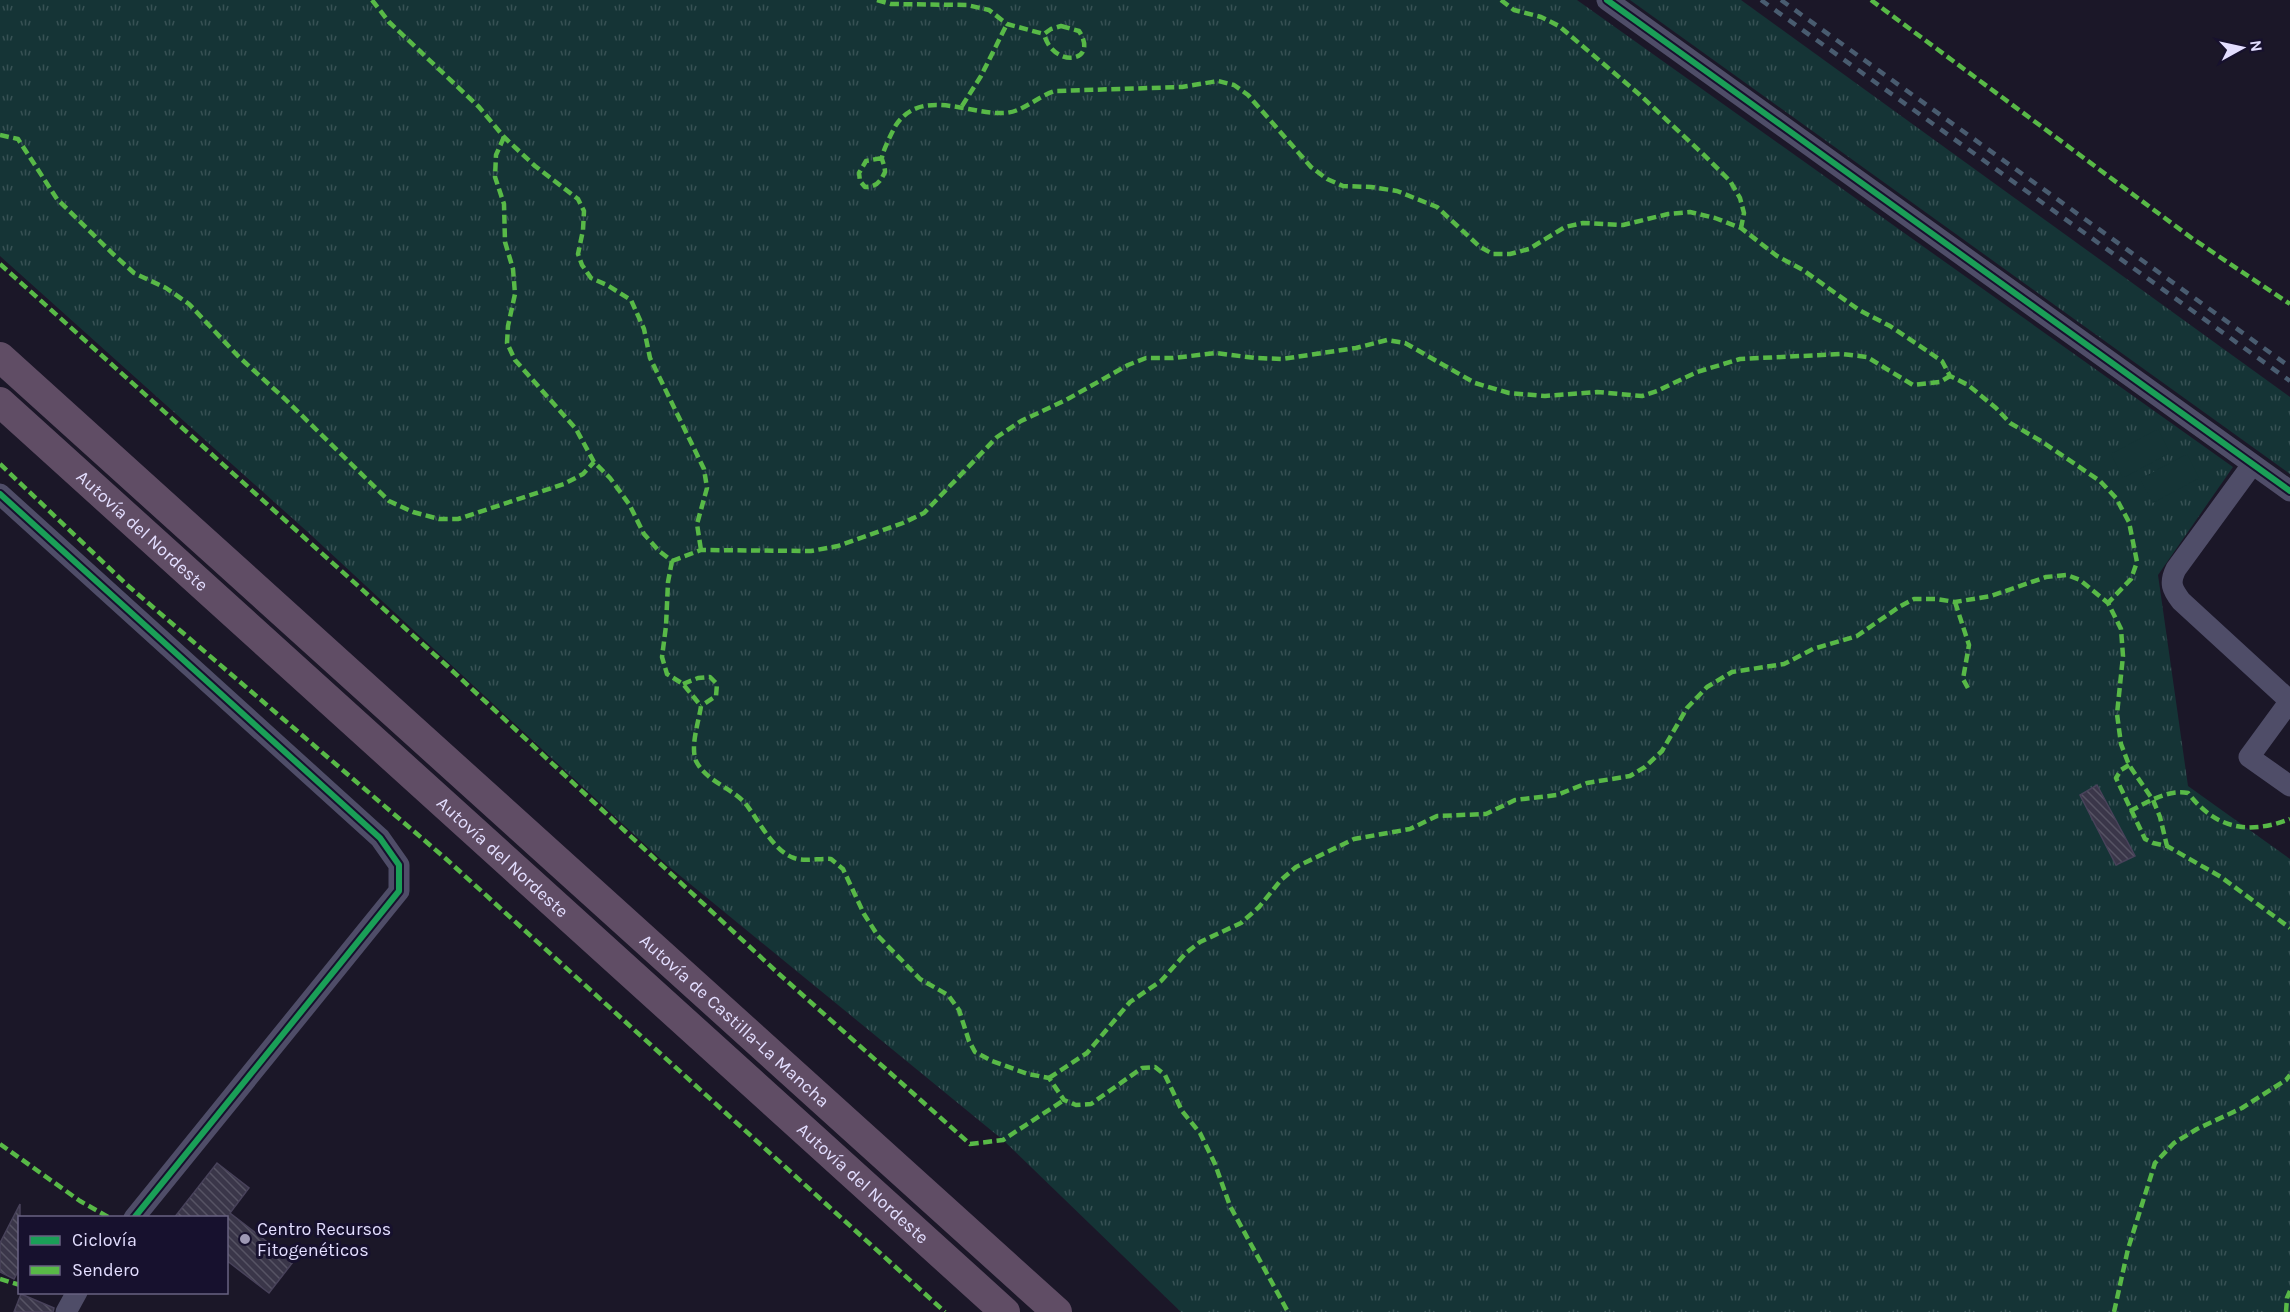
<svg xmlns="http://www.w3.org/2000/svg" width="2290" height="1312" viewBox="0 0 2290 1312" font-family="Karla,sans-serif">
<defs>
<pattern id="grass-tufts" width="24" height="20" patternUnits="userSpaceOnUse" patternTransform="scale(1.5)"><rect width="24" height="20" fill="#153436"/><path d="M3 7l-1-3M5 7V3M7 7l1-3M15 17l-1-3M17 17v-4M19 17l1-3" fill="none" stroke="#375154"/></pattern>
<pattern id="building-back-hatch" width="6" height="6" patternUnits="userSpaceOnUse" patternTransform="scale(1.5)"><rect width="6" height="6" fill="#3a3649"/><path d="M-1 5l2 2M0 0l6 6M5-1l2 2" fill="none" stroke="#565364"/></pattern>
</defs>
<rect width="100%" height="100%" fill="#1b1728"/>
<g fill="url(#grass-tufts)">
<polygon points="0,0 1577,0 2233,467 2158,575 2188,786 2290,859 2290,1312 1181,1312 1003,1140 667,865 311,535 0,256"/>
<polygon points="1630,0 1741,0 2290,397 2290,474"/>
</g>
<g fill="#153436">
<polygon points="2158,429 2170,453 2123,478 2111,454"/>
<polygon points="2187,454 2199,478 2153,503 2140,479"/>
</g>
<g fill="url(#building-back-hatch)" stroke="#48425a" stroke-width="1.5">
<polygon points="2097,785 2135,856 2116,865 2080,795"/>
<polygon points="217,1163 249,1188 230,1213 293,1262 269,1293 226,1260 226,1217 174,1218"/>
<polygon points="20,1204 20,1268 14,1279 0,1272 0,1243"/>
<polygon points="21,1294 54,1308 53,1312 14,1312"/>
</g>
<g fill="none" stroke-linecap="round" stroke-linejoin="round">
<g stroke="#4f4d68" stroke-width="21">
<polyline points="1607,0 2290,491"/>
<path d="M2252,465L2176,569C2169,583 2172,589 2181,601L2290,701L2249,757L2290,786"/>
<polyline points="0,494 380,838 399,865 399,891 134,1218"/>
<polyline points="66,1312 77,1292"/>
</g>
<g stroke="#604d65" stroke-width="30">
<path id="s1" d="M0,357L1057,1312"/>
<path id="s2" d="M0,402L1005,1312"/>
</g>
<g stroke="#495c70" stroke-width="4.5" stroke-dasharray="9 8" stroke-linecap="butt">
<polyline points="1761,0 2290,381"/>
<polyline points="1781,0 2290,367"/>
</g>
<g stroke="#58b947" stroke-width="4.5" stroke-dasharray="9 4.5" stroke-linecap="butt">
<polyline points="372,0 389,22 479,107 504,137 535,166 578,199 584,211 583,230 578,254 582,265 591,278 607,285 631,300 644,329 650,358 704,469 707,488 697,524 701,550"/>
<polyline points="877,0 891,4 967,5 989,10 1007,24 1044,34"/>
<polyline points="1501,0 1514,10 1541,17 1559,26 1640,95 1704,155 1730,181 1740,198 1744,213 1741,228"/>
<polyline points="1871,0 2193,239 2290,304"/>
<path d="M1061,26L1079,31C1100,63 1053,69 1044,34L1051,29Z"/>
<polyline points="962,106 981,76 1007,24"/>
<polyline points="0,135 18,139 57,199 112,253 134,273 166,288 189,304 238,356 285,399 389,501 413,512 439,519 458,519 564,484 583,474 594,462"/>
<polyline points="504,137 496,155 495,177 504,204 505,242 513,269 515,294 508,326 507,343 515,360 576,429 594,462 610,478 629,504 644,534 659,551 672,561"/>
<path d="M882,158L866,161L859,173L860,181L865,187C877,187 880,182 885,172C885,167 883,163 882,159C881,154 893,130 896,125C922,87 968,115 1005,113C1023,112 1038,96 1055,91L1182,87L1218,81L1234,85L1248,95L1311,167L1327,179L1343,186L1371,187L1397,191L1437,207L1480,247L1493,254H1510L1529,249L1565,227L1583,223L1623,225L1668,214L1690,212L1715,218L1741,228L1777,256L1803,270L1859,310L1890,326L1942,361L1950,376L1968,385L1996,408L2010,423L2041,441L2100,481L2116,498L2129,522L2137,562L2131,579L2108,603"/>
<polyline points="0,264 446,665 779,974 970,1144 1003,1140 1064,1100"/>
<polyline points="0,464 126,584 445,858 945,1312"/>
<polyline points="672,561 701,550 811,551 838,546 903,523 924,513 997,437 1021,421 1066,400 1128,365 1146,358 1173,358 1216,353 1255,358 1282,359 1356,348 1387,340 1405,343 1475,383 1509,393 1545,396 1597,392 1642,396 1657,391 1697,372 1740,359 1842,354 1867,357 1913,385 1940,382 1950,376"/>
<path d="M672,561L668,582L666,626L662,657L667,674L683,684L701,706C699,721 690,746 696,761C706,781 730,787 745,803C758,819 773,851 794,858C804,862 820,858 831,859L843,869L864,914L878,936L920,979L948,995L959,1010L969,1041L975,1052L992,1061L1028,1074L1049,1078L1064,1100L1076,1105L1091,1104L1142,1068L1155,1067L1165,1075L1182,1111L1200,1133L1215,1164L1230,1206L1288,1312"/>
<polyline points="1955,602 1969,645 1963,679 1969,690"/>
<polyline points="683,684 698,678 710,677 717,684 716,696 701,706"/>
<polyline points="2129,765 2121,770 2116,778 2145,839 2153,843 2167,846 2221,877 2290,928"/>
<path d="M2130,811C2148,802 2168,789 2188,793C2216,829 2248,835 2290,819"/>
<polyline points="1049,1078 1087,1053 1130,1002 1161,981 1186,953 1200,942 1241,923 1259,907 1281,880 1296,867 1354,839 1410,829 1437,816 1486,814 1515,800 1557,795 1587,783 1630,776 1645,767 1662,751 1687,708 1707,687 1732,672 1784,664 1813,649 1857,636 1899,607 1914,599 1937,599 1955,602 1991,596 2046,577 2067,575 2080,580 2108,603 2121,629 2123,656 2117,714 2121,744 2129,765 2153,800 2160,817 2167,846"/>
<polyline points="0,1144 80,1201 110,1218"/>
<polyline points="0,1279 20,1285"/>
<polyline points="2114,1312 2128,1249 2155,1163 2174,1143 2197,1129 2242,1108 2286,1080 2290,1075"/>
<polyline points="2286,1312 2287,1298 2290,1291"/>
</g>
<g stroke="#17112e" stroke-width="10">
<g id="cycleway">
<polyline points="1607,0 2290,491"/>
<polyline points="0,494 380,838 399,865 399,891 134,1218"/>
</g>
</g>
<use href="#cycleway" stroke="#1a9f57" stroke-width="6"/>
</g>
<circle fill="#9d98b4" stroke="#17112e" stroke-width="2" cx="245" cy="1239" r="6"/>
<g text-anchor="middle" stroke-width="6" stroke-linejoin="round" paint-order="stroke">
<g font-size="18" fill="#e3deff" stroke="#17112e">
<text dy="6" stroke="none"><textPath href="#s2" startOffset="192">Autovía del Nordeste</textPath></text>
<text dy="6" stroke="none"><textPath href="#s2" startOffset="678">Autovía del Nordeste</textPath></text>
<text dy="6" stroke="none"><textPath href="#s1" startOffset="990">Autovía de Castilla-La Mancha</textPath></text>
<text dy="6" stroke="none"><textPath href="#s2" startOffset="1164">Autovía del Nordeste</textPath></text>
</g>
<g font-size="18" fill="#e3deff" stroke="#17112e" text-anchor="start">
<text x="257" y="1235">Centro Recursos<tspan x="257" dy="21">Fitogenéticos</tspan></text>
</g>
</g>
<rect x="18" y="1216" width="210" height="78" fill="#17112e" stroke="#696382" stroke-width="1.5"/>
<rect x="30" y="1236" width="30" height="9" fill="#1a9f57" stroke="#696382" stroke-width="1.5"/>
<text x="72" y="1246" font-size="18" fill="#e3deff">Ciclovía</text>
<rect x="30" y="1266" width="30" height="9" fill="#58b947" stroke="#696382" stroke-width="1.5"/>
<text x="72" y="1276" font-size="18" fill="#e3deff">Sendero</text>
<g transform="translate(2242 48) rotate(82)" stroke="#17112e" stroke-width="4.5" paint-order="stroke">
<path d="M0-4.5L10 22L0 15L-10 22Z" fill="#e3deff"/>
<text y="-9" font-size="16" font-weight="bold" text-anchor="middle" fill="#e3deff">N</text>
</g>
</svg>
